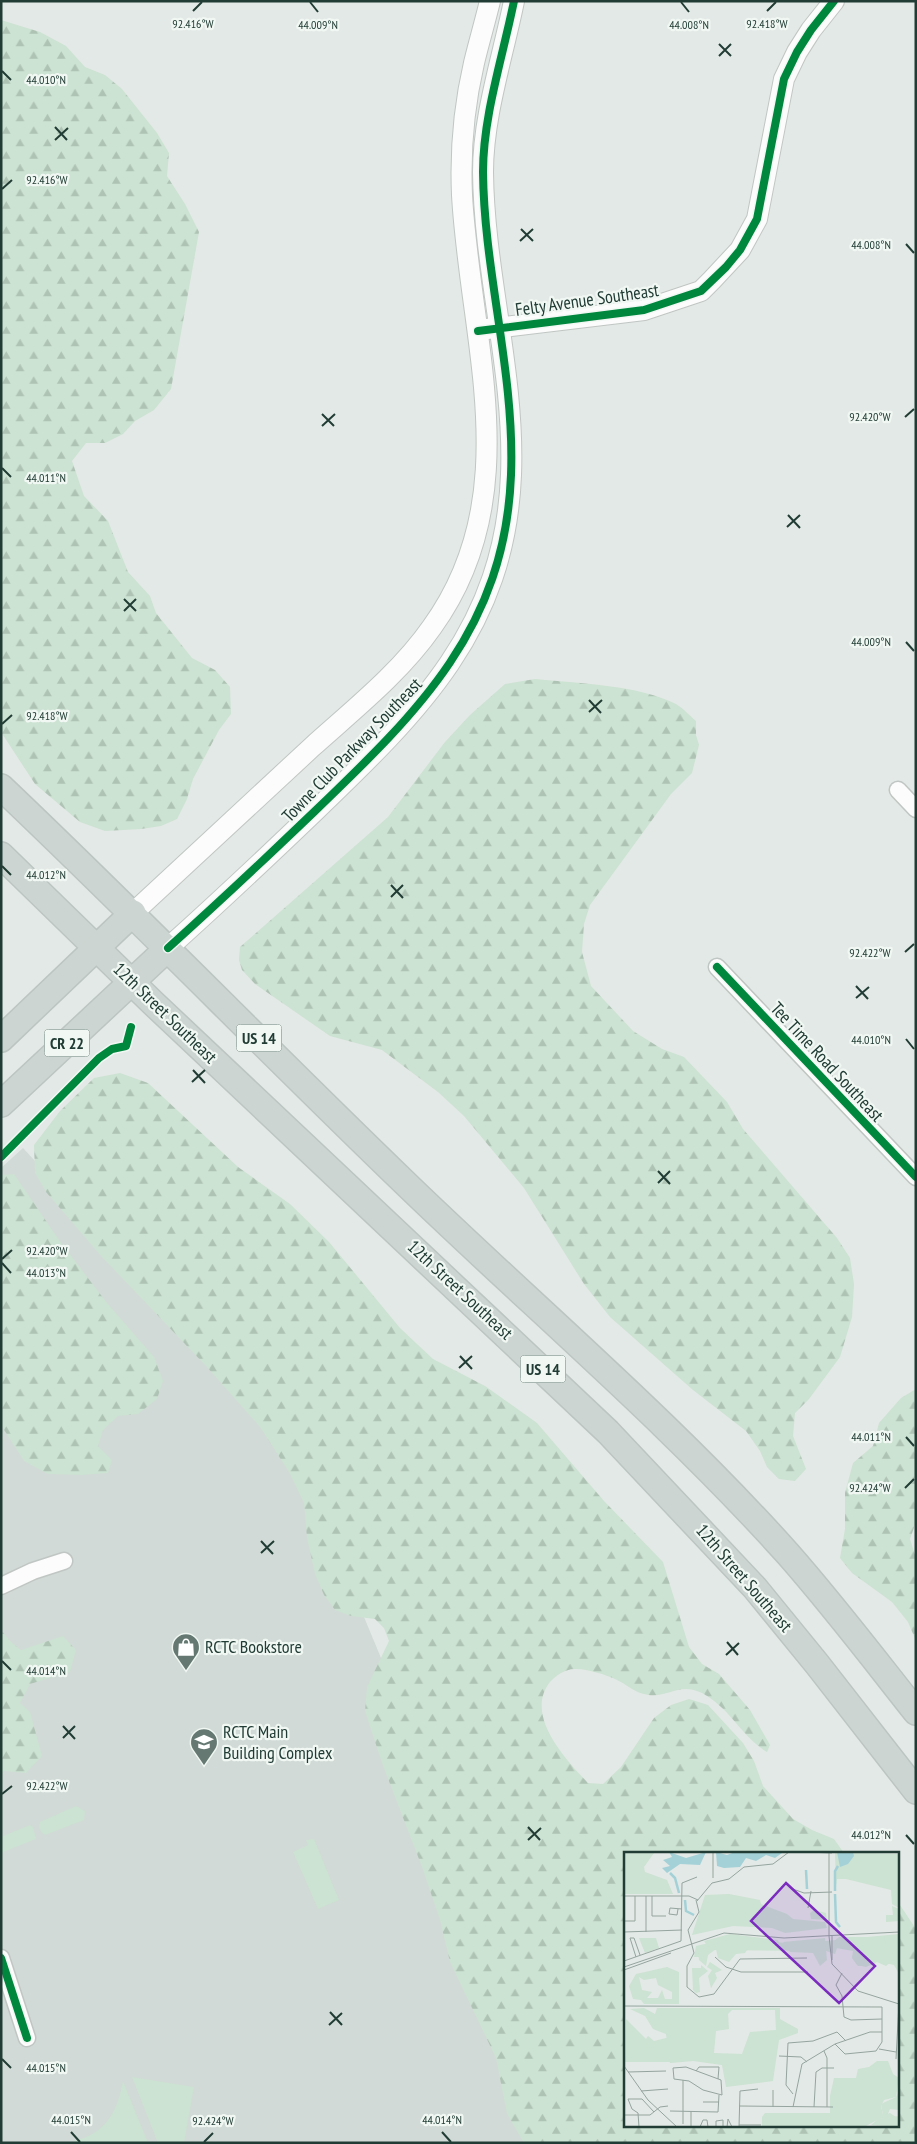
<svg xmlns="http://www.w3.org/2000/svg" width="917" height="2144" viewBox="0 0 917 2144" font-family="'PT Sans Narrow',sans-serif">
<defs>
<pattern id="forest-firs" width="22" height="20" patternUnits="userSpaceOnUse" patternTransform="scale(1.25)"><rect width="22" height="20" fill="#cce2d2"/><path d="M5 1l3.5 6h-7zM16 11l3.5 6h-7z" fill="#afc3b5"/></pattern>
</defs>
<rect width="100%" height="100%" fill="#e3e9e6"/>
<polygon fill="#d1dad6" points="23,1148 289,1436 582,2143 1,2143 1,1168"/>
<g fill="#cce2d2">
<path d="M76,1806L85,1811L84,1820L45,1835C40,1832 38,1827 40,1822Z"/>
<polygon points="30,1825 33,1827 36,1839 1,1853 1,1837"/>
<polygon points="314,1839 339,1900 318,1909 293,1852 308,1845 306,1840"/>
<polygon points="132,2077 194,2087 184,2143 158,2143"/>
<path d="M123,2081L148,2143H74L73,2141C106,2134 117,2112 123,2081Z"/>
</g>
<g fill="url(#forest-firs)">
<polygon points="1,20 40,32 66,46 85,67 105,75 122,89 157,133 169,153 167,176 185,204 199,232 171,389 154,410 135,421 123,434 105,443 86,443 72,461 84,496 108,521 128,572 150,596 156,613 192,658 215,670 230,687 231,714 219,730 193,779 187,799 177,819 161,826 141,829 105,831 80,822 35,784 1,732"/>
<path d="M535,679C576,683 639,685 676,704C683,708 690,716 696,721V735L699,745L692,773L671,794L590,905L584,924L582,952L591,986L633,1031L662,1049L684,1057L727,1102L743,1129L837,1238L850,1258L854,1284L852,1317L840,1357L809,1399L795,1413L793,1436L806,1469L795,1481L779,1479L767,1467L760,1451L746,1431L693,1390L610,1317L584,1284L524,1188L464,1116L438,1092L382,1050L330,1036L255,984L242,970L239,960L240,947L388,817L445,742L470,715L505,684Z"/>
<path d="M120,1073L148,1083L238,1167L290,1204L329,1242L400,1328L433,1359L485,1386L537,1423L604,1501L663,1562L689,1647L702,1664L719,1674L750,1710L770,1745L767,1752C742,1737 729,1707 702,1693C678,1681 667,1700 644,1694C634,1692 626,1684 617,1680C607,1675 588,1669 576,1669C567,1668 556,1675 550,1682C524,1715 565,1759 588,1783L603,1784L621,1767L654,1718L671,1705L689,1699L708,1705L743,1743L754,1761L763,1786L793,1819L812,1830L834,1839L844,1853H626V2125H898V1902L916,1929V2143H524L507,2114L496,2058L450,1962L440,1920L422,1867L382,1763L365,1711L367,1687L389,1641L384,1628L375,1619L351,1616L335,1610L324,1595L315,1574L307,1538L304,1503L289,1472L260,1427L206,1366L101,1256L46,1192L35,1173L34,1145L60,1111L94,1078Z"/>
<polygon points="14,1174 59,1240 107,1303 154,1357 163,1381 157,1399 138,1414 118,1416 103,1430 98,1446 112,1460 108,1473 81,1475 48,1474 24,1461 1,1425 1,1175"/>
<polygon points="916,1389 916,1522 910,1539 916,1558 916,1641 908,1622 892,1602 852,1573 840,1558 845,1529 845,1493 853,1463 873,1446 879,1423 901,1398"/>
<polygon points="1,1630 11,1642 21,1650 63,1636 76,1650 70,1672 30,1684 20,1703 30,1712 42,1756 26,1773 4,1771 1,1774"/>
</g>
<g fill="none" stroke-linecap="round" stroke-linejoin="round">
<g stroke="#c0c6c3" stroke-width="19">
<g id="minor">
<polyline points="898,790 916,809"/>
<polyline points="717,967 916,1177"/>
<polyline points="1,1586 33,1571 64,1561"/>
<polyline points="1,1958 27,2038"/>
</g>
</g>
<g stroke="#c0c6c3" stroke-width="22">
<g id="tertiary">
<polyline points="487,329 644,310 701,291 712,280 740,250 757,219 784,79 797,52 811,30 834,1"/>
<path d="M133,913C193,858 252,802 312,747C353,710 400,673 432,627C528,494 470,342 462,195C460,150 464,106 474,63C479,42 485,22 490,1"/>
<path d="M168,948C218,903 267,857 315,811C419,711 505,628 511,475C515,373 484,273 483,172C483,116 503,56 514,1"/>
</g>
</g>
<g stroke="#bcc5c2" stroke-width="28">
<g id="primary">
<path d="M1,787C137,916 268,1051 403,1181C531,1305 669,1421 788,1554C833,1605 874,1659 916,1712"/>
<polyline points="1,855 153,1003 608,1432 755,1588 817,1664 916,1791"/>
<polyline points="1,1039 133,913"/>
<polyline points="1,1104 168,948"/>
</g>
</g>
<use href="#minor" stroke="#fbfcfb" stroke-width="16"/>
<use href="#tertiary" stroke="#fbfcfb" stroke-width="20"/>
<use href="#primary" stroke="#cdd5d2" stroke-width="25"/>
<g stroke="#f1f8f4" stroke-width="11">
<g id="cycleway">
<polyline points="478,331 644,310 701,291 726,267 740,250 757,219 784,79 797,52 811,30 834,1"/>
<path d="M168,948C218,903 267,857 315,811C419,711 505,628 511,475C515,373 484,273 483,172C483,116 503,56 514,1"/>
<polyline points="717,967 916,1177"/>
<polyline points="1,1157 99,1058 112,1049 126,1046 131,1027"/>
<polyline points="1,1958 27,2038"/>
</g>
</g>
<use href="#cycleway" stroke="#00873e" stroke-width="8"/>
</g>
<path fill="none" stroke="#213c34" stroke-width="2" d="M310,2L318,12M681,2L689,12M193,11L202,2M767,11L776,2M719,44L731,56M719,56L731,44M2,71L11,80M55,127L67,140M55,140L68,128M2,189L12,180M521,229L533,241M520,241L533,229M906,244L914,253M322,414L334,426M905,417L914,409M322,426L335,414M2,468L11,477M788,515L800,528M787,527L800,515M124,599L136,611M124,611L136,599M906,642L914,651M589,700L601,713M589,712L602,700M2,724L12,715M2,866L11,875M391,885L403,898M391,897L403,885M905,952L914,944M856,986L868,999M856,998L869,987M906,1039L914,1049M193,1070L205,1083M192,1082L205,1070M658,1171L670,1184M658,1183L670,1171M2,1259L12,1250M2,1263L11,1273M460,1356L472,1369M459,1368L472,1356M906,1437L914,1446M905,1488L914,1479M261,1541L273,1554M261,1553L274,1541M727,1642L738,1655M726,1655L739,1643M2,1661L11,1670M63,1726L75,1739M63,1738L75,1726M2,1794L12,1786M528,1827L540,1840M906,1835L914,1844M528,1840L541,1828M330,2012L342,2025M329,2025L342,2013M2,2059L11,2068M71,2132L80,2142M442,2132L451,2142M204,2142L213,2133"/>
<defs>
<g id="shop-pin" transform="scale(1.4375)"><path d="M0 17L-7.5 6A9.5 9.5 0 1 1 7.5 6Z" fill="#657972" stroke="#f1f8f4"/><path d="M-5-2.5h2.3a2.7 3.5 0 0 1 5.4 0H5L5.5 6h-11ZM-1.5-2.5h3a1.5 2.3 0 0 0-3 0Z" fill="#fff"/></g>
<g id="university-pin" transform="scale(1.4375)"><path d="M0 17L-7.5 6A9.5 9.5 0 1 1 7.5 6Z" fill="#657972" stroke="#f1f8f4"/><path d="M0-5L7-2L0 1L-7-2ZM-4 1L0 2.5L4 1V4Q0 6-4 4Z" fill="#fff"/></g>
</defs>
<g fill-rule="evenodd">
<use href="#shop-pin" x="186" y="1647"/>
<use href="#university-pin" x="204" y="1742"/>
</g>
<g text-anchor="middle" stroke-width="4.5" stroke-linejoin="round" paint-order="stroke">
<g fill="#f1f8f4" stroke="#5f746e" stroke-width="1">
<rect x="236.5" y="1024.5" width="45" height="27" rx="4"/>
<rect x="44.5" y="1029.5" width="45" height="27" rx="4"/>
<rect x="520.5" y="1355.5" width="45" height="27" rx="4"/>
</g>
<g font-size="16" font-weight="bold" fill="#213c34">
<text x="259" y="1044">US 14</text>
<text x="67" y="1049">CR 22</text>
<text x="543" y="1375">US 14</text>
</g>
<g font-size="18" fill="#213c34" stroke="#f1f8f4">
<text transform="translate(587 300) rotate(-8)" y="6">Felty Avenue Southeast</text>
<text transform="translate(352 750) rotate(-46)" y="6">Towne Club Parkway Southeast</text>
<text transform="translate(165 1013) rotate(44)" y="6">12th Street Southeast</text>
<text transform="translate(827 1062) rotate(47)" y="6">Tee Time Road Southeast</text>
<text transform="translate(460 1290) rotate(43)" y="6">12th Street Southeast</text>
<text transform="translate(744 1578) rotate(49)" y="6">12th Street Southeast</text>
</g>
<g font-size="18" fill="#213c34" stroke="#f1f8f4" text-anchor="start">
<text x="205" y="1653">RCTC Bookstore</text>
<text x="223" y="1738">RCTC Main<tspan x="223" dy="21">Building Complex</tspan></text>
</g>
</g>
<g transform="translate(624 1852)">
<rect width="275" height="275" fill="#e3e9e6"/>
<path d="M211,0L275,2V56L268,52L267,38L222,27H213L212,35ZM275,82V122L270,113L253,109L249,113L234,114L228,105L230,99L221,96H213L211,102L202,99L86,98L81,105H70L72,94L85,91L123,87L170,92ZM15,86H32L35,96L21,101ZM275,239V258L266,257L263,264L259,263L257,252L272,245ZM141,261H210V275H138V265ZM275,264V275L247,273L254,267Z" fill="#cce2d2"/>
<path d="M0,0L30,1L20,15L21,20L43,28L49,42H0ZM105,42L136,48L137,52L163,62L169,67L201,70L203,76L161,81L148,76L109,74L68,83L81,43ZM190,58L202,61L203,68L187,67L186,61ZM106,82L154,88L158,97L156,99L150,91L129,89L121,101L112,102L105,110L94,106L92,97L84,103L82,114L75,108L74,98L94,91L82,92L80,89ZM215,85H260L262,95L268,100L273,114L269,108L262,114L253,110L242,115L233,113L228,106L229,99L212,96L210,89ZM201,86L203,108L196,114L189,101L166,100L159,90ZM86,110L98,118L91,121L93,126L87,136L84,124L88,118L83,115ZM77,113L84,119L75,126L76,140L72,141L69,138L68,116H77ZM43,115L55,120V152H20L17,148L9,147L5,134L12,122ZM15,125L20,128L32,126L34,133L48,140V147H41L38,138L34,146H23L28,140L18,138ZM20,156L31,162L33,156H156V167L174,177V181L155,188L149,229L102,235L98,213L69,209L46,211L42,182L29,177L21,164L6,157ZM108,158H151L152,178L126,180L118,202L90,201L92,179L105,177L104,162ZM253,209H264L269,222L275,226L272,245L260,248L257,254L259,263L266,261L272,265L255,267L240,275H206V244L210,226H232L234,217L245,215Z" fill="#cce2d2" fill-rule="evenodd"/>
<path d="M2,167L22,187L24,184L30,189L46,185V210H1Z" fill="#cce2d2"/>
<path d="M268,54L275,57V69L262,70V63H269Z" fill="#cce2d2"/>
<path d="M45,0L62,6L82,0L76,13L56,12L43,21L38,16L46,14L39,8L48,5ZM92,0L103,3L111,0L158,1L151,6L142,3L132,9L122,6L116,15L100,16L93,14ZM213,0H229L230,4L224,12L216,15Z" fill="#a4d1d7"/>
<path fill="none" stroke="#a4d1d7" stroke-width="2.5" d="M182,18L183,37M46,21L51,26L55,41M211,39V19L214,14M211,42L212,70L216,75M61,48L62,59L70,63"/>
<path fill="none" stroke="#95a49f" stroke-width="1" d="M89,0V26M183,0L208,1M205,0V84M88,31L105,27L120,15L149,12L165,0M166,36L180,41L208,40M0,44H65L74,48M28,44V64H42M73,49L88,31M184,56L187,39M54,57L53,63L45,62L46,56L58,57M0,69H11V44M0,80L58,78M22,80V44M205,84L208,112L234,139L275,152M208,84V108M70,101L63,114V135L75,145L90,142L116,107L183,106M70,101L64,78L75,60L72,48M12,105L6,86H10L16,103M91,105L102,115L117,120H184M0,109L57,89L58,31L73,25M0,115L100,81L160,86L275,80M0,118L47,101M218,121L212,133L218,144L220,165L227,168L258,167M0,154L258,155V190L252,199L221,202L211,192M255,197L272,200M200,199L203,206V255M155,204L177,205L183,210M272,207L275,151M0,214L24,248L53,275M62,215L97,228L98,243L79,238L65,229L50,227L49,216ZM72,219L75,215H95L94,227M4,220L42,219M17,239L44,237M169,242L162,233L164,191L189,189L213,180L222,189M79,250H95M115,254L209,255M149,255V238M169,255L178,212L211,192L246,180H258M190,255L192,220L198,216H210M46,259L94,260L95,243M67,259V275M0,263H26L36,255L44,254M59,272V228M115,273H137M15,275L14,261L8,257L4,247H18L30,260M76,275L79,268H83L84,275M92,275V269L99,268V275M103,275L104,267L108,275M115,275L116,239L134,237"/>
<path fill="#7b2cbf" fill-opacity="0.15" stroke="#7b2cbf" stroke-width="2.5" d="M162,31L251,114L215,151L127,69Z"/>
<rect width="275" height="275" fill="none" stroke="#213c34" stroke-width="2.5"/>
</g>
<g font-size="12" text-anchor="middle" fill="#213c34" stroke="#f1f8f4" stroke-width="4.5" stroke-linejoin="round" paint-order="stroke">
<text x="193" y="28">92.416°W</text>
<text x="767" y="28">92.418°W</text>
<text x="318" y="29">44.009°N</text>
<text x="689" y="29">44.008°N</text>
<text x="46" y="84">44.010°N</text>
<text x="47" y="184">92.416°W</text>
<text x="871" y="249">44.008°N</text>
<text x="870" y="421">92.420°W</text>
<text x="46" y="482">44.011°N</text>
<text x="871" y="646">44.009°N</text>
<text x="47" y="720">92.418°W</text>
<text x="46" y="879">44.012°N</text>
<text x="870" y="957">92.422°W</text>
<text x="871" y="1044">44.010°N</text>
<text x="47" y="1255">92.420°W</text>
<text x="46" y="1277">44.013°N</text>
<text x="871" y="1441">44.011°N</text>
<text x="870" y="1492">92.424°W</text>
<text x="46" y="1675">44.014°N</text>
<text x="47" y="1790">92.422°W</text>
<text x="871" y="1839">44.012°N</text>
<text x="46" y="2072">44.015°N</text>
<text x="71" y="2124">44.015°N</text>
<text x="442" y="2124">44.014°N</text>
<text x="213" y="2125">92.424°W</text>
</g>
<rect width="917" height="2144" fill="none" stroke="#213c34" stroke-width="5"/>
</svg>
